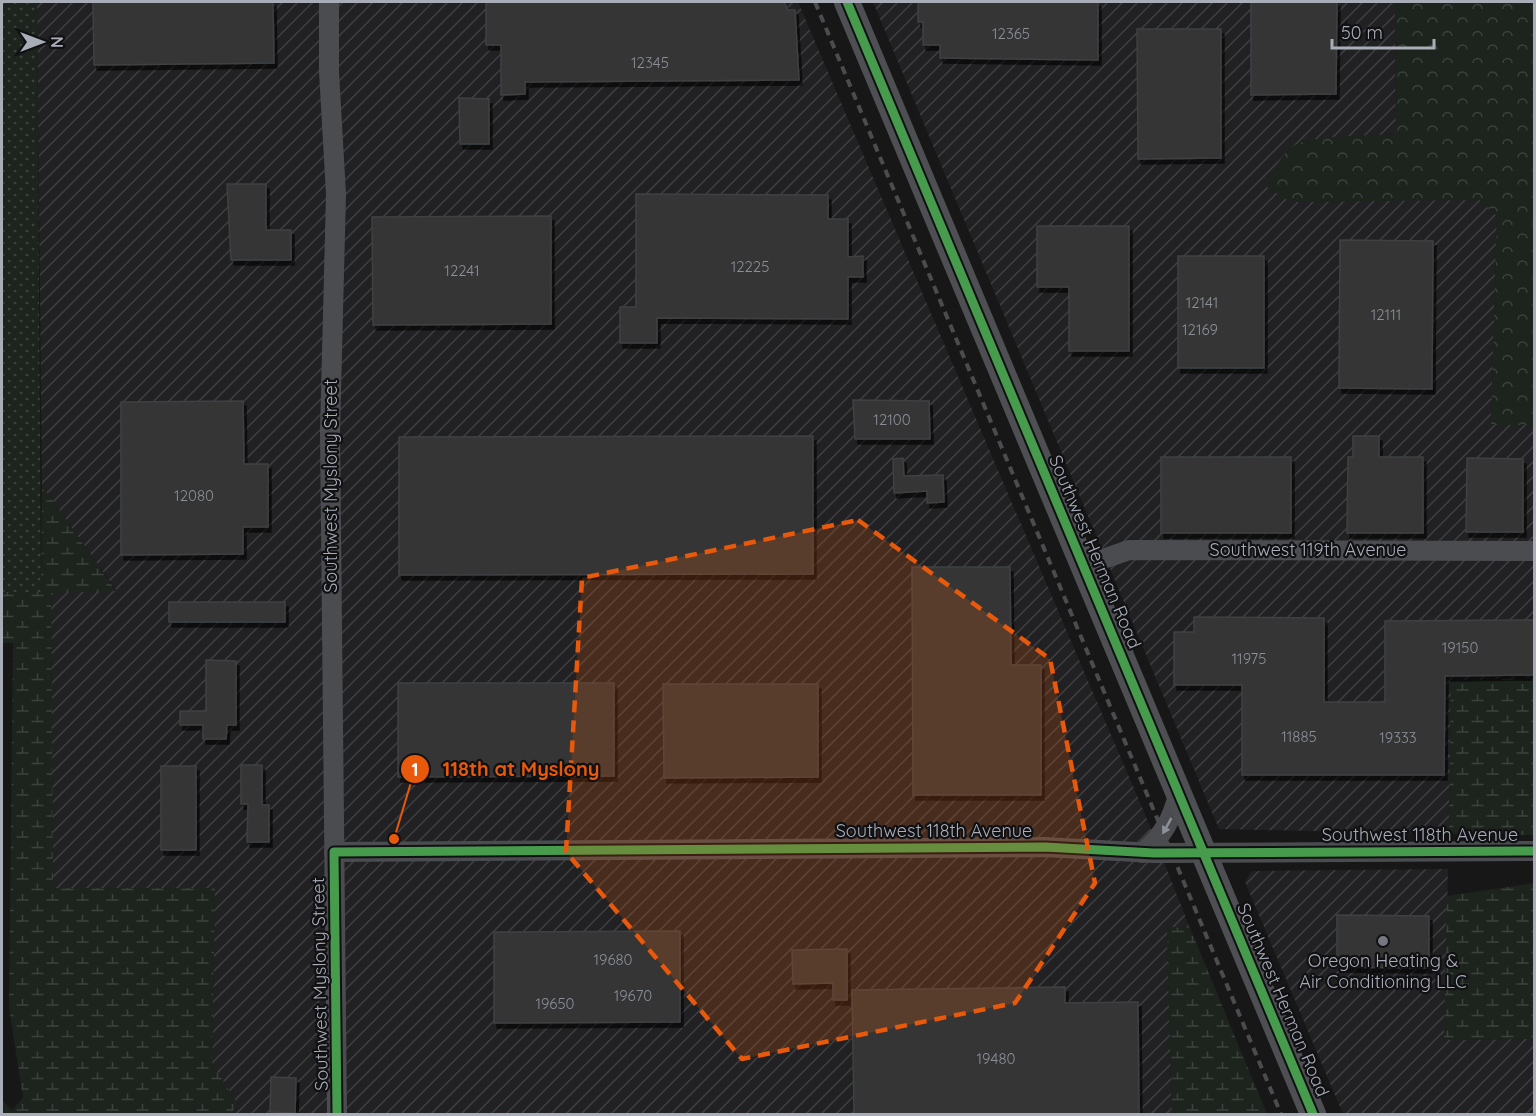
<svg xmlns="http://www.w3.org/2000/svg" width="1536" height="1116" viewBox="0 0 1536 1116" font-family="Quicksand,sans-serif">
<defs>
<pattern id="industrial-furrows" width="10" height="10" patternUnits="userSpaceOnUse" patternTransform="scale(1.5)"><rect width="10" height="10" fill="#212123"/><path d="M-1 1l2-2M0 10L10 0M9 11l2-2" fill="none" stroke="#3e3f41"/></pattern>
<pattern id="grass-dots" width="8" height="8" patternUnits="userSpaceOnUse" patternTransform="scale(1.5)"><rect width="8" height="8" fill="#1d241e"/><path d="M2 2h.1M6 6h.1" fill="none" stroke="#3b413d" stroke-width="1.8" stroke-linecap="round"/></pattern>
<pattern id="forest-crowns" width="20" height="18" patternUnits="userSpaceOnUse" patternTransform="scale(1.5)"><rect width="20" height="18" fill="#1d241e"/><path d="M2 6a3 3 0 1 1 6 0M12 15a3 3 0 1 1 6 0" fill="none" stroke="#3b413d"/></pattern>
<pattern id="wetland-marsh" width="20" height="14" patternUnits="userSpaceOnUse" patternTransform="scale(1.5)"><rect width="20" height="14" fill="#1d241e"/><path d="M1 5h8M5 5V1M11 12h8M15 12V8" fill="none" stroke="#3b413d"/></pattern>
<filter id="shadow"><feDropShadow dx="3" dy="5" stdDeviation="0" flood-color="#0009"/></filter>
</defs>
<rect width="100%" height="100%" fill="#171717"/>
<g fill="url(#industrial-furrows)">
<polygon points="37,2 798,2 1144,812 1190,928 1167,927 1172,1114 230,1114 238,1105 212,1063 215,889 53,888 51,592 116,590 42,486"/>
<polygon points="873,2 1395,2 1396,134 1336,137 1295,145 1291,202 1479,199 1497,216 1491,425 1534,425 1534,678 1451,681 1449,834 1219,829"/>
<polygon points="1448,869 1444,1040 1534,1039 1534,1114 1343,1114 1245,882 1252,871"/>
</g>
<polygon fill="url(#grass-dots)" points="2,2 37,2 41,592 2,592"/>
<path fill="url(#forest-crowns)" d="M1395,2H1534V425H1491L1497,216L1479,200L1291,202L1267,187C1272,173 1281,153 1295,145C1312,135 1374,136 1396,134Z"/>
<g fill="url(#wetland-marsh)">
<polygon points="42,486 116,591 51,593 53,888 215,888 212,1063 238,1105 230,1114 2,1114 2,1100 12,1110 23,1098 9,1007 13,643 2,643 2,592 41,592"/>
<polygon points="1534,678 1534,835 1449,834 1451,681"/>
<polygon points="1534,883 1534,1039 1444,1040 1447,896"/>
<polygon points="1167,927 1190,928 1267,1114 1172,1114"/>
</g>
<g fill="#353536" stroke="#3f4043" stroke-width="1.5" filter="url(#shadow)">
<polygon points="93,2 273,2 274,63 94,65"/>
<polygon points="486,2 784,2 788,10 795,10 799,80 525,82 525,94 501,95 501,45 486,45"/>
<polygon points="918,2 1098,2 1098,60 940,58 940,45 923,45 923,22 918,22"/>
<polygon points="1251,2 1337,2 1336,94 1251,95"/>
<polygon points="1137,29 1221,29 1221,158 1138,159"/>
<polygon points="459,98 489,99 489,144 460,144"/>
<polygon points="227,184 266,184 266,230 291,230 291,260 231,260"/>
<polygon points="636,194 828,195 828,219 848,219 848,257 863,256 863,277 848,277 848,319 657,318 657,343 620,343 620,307 636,307"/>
<polygon points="551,216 551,324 373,325 372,217"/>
<polygon points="1037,226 1129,226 1129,351 1069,351 1069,287 1037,287"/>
<polygon points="1340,240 1433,241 1432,389 1339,388"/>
<rect x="1178" y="256" width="86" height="112"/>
<polygon points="853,400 929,401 930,439 855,439"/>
<polygon points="243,401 244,464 268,464 268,527 243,527 243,554 121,555 121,402"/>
<polygon points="813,436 813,574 399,575 399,437"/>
<polygon points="1353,436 1379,436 1379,457 1423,457 1423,533 1347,533 1348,457 1353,457"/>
<rect x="1161" y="457" width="130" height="76"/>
<polygon points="903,458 904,476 943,475 944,502 927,503 927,491 894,493 893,459"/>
<polygon points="1467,458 1523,459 1523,532 1466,532"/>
<polygon points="912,567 1010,567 1011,665 1041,665 1041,795 913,795"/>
<rect x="169" y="602" width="116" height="20"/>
<polygon points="1194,617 1324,618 1324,702 1385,702 1385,621 1534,620 1534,675 1445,676 1444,775 1242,775 1242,685 1174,685 1174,632 1194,632"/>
<polygon points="206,660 236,661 236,725 227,725 226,739 203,739 203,725 180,725 180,711 206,711"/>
<polygon points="398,683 614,683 614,776 398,777"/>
<polygon points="663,684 818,684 818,777 664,778"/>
<polygon points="241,765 262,765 262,805 269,805 269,842 247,842 248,804 241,804"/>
<rect x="161" y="766" width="35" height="84"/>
<polygon points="1337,915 1429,916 1429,968 1337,967"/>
<polygon points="680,931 680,1022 494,1023 494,932"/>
<polygon points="847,949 847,1000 833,1000 833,983 793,984 792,950"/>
<polygon points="1065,987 1065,1003 1138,1002 1139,1114 854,1114 852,990"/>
<polygon points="271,1077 296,1078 295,1113 270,1112"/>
</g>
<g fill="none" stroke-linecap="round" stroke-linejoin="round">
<g stroke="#4b4c50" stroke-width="20">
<polyline points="329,2 329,72 336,194 330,432 337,1114"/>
<polyline points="1083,566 1129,550 1534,551"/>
<polyline points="334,852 1045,847 1154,853 1534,851"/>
<path d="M1142,853C1164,835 1172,819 1179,792"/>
</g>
<polyline stroke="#4d4f52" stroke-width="26" points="847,2 1313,1114"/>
<polyline stroke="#4b4c4f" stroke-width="4" stroke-dasharray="8 6" stroke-linecap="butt" points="815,2 1281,1114"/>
<g stroke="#111113" stroke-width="13">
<g id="cycleway">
<polyline points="847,2 1313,1114"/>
<polyline points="337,1114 334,852 1045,847 1154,853 1534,851"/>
</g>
</g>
<use href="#cycleway" stroke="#469c4c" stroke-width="9"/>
</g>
<defs><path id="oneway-solid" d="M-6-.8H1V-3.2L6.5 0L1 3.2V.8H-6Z" transform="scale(1.5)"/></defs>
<use fill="#8c9099" href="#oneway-solid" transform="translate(1167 826) rotate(119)"/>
<path fill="#e8590c" fill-opacity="0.2" stroke="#e8590c" stroke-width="4.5" stroke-dasharray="12 8" stroke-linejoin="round" d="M858,520L1050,659L1095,883L1015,1003L742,1059L566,852L582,578Z"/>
<circle fill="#757880" stroke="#111113" stroke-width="2" cx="1383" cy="941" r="6"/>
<g text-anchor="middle" stroke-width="4.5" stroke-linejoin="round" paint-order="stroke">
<g font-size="15" fill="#8b8f98">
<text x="1011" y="39">12365</text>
<text x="650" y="68">12345</text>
<text x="750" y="272">12225</text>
<text x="462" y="276">12241</text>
<text x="1202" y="308">12141</text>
<text x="1386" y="320">12111</text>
<text x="1200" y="335">12169</text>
<text x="892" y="425">12100</text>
<text x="194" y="501">12080</text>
<text x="1460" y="653">19150</text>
<text x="1249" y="664">11975</text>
<text x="1299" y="742">11885</text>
<text x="1398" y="743">19333</text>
<text x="613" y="965">19680</text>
<text x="633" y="1001">19670</text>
<text x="555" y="1009">19650</text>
<text x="996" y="1064">19480</text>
</g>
<g font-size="18" fill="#a8adb8" stroke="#111113">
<text transform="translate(331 486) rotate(-90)" y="6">Southwest Myslony Street</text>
<text x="1308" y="556">Southwest 119th Avenue</text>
<text transform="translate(1095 552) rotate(67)" y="6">Southwest Herman Road</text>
<text x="934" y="837">Southwest 118th Avenue</text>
<text x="1420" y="841">Southwest 118th Avenue</text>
<text transform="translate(320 984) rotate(-91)" y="6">Southwest Myslony Street</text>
<text transform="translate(1283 1000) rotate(67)" y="6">Southwest Herman Road</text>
</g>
<g font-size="18" fill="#a8adb8" stroke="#111113">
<text x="1383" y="967">Oregon Heating &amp;<tspan x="1383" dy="21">Air Conditioning LLC</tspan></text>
</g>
</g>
<path fill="none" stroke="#e8590c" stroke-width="2" d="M394 839L415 769"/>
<g fill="#e8590c" stroke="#111113" stroke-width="2">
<circle cx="394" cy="839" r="6"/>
<circle cx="415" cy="769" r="15"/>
</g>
<g font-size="18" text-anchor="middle" font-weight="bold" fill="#fff">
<text x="415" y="776">1</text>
</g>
<g font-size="20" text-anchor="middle" font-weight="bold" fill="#e8590c" stroke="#111113" stroke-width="4.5" stroke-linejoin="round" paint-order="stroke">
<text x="521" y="776">118th at Myslony</text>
</g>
<rect width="1536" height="1116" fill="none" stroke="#a8adb8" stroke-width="6"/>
<g transform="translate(42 42) rotate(90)" stroke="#111113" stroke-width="4.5" paint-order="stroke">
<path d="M0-4.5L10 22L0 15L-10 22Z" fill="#a8adb8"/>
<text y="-9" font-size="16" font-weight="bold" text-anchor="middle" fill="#a8adb8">N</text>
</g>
<path d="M1332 39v9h102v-9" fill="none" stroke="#a8adb8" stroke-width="3"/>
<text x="1341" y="39" font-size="18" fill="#a8adb8" stroke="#111113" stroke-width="4.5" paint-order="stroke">50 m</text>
</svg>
